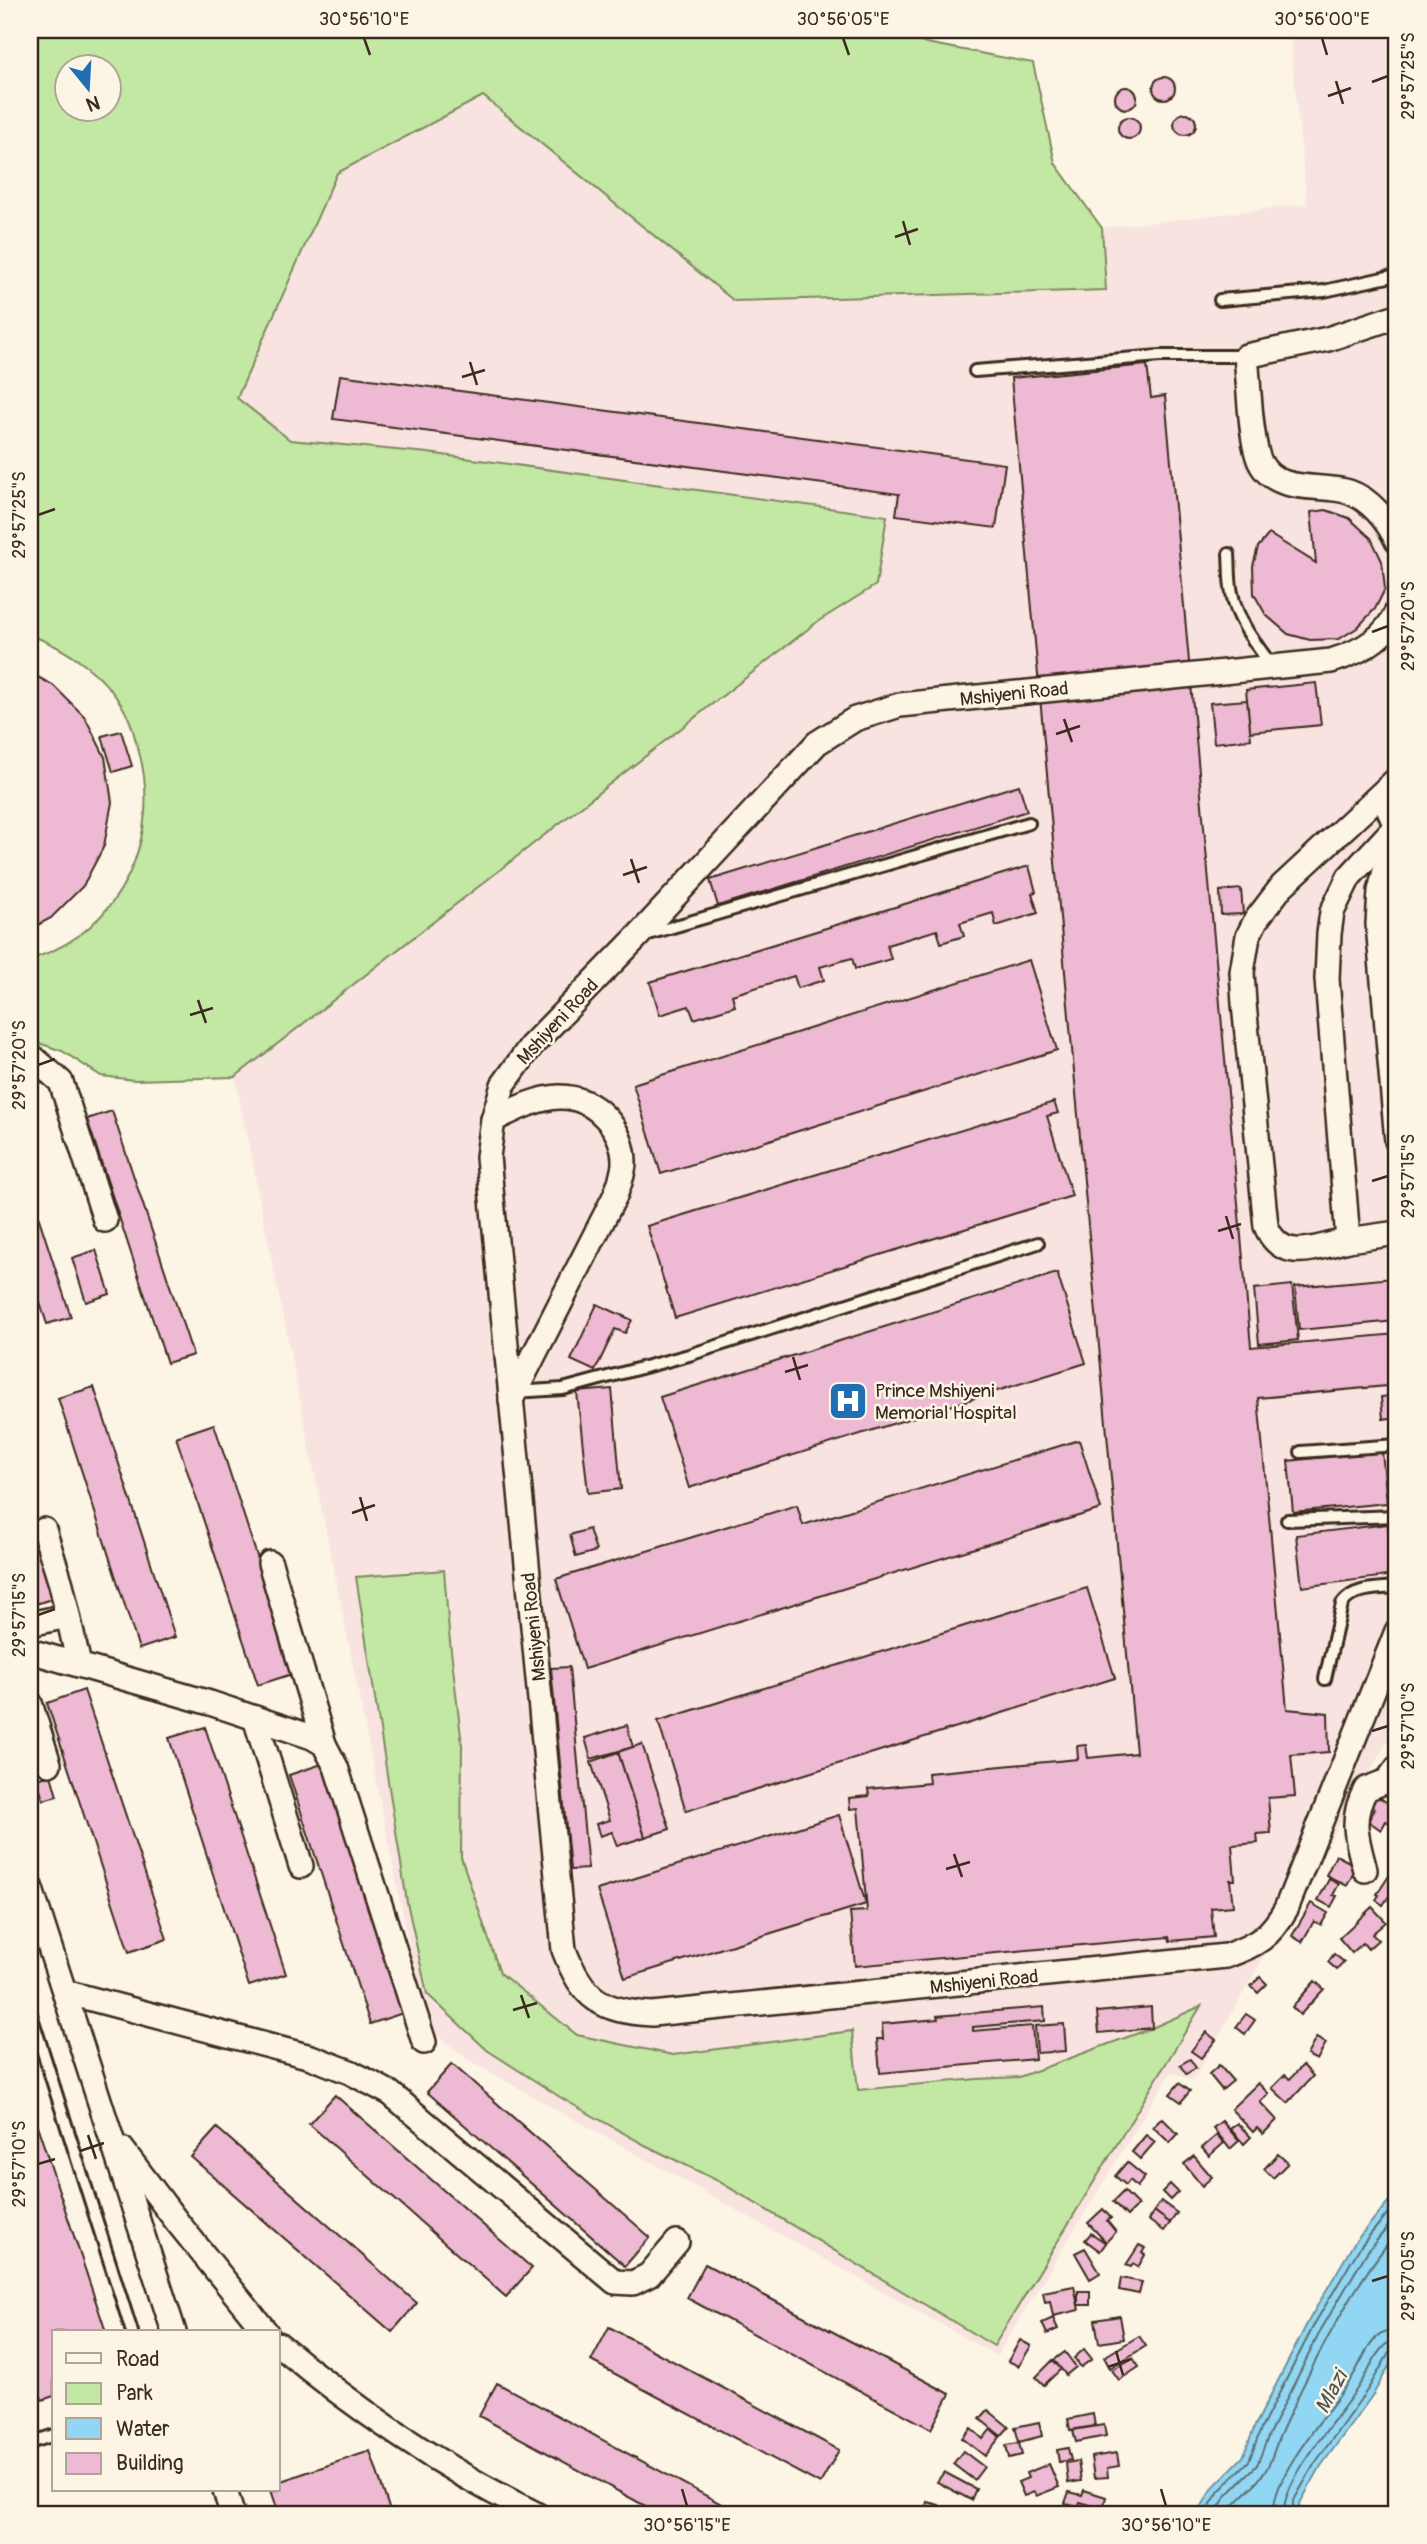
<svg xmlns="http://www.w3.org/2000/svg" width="1427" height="2544" viewBox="0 0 1427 2544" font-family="Pangolin,sans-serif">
<rect width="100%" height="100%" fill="#fcf5e5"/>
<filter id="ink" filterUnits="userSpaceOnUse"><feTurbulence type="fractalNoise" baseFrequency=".0143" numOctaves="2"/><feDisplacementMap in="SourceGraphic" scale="14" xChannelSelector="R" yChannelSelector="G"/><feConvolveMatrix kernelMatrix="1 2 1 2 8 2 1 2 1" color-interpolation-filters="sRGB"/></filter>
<g filter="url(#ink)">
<polygon fill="#f8e3e0" points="1289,30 1397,30 1397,1724 1193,2081 1171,2072 997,2356 468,2060 425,2025 235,1077 817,622 876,585 428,453 290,440 237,399 337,173 483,96 734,301 1105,290 1102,228 1307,204"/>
<g fill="#c2e8a3" stroke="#7e8960" stroke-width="2" fill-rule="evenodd">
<path d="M30,30H879L921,42L1033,63L1055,163L1102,228L1106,290L734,301L483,96L337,173L237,398L290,440L428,453L887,516L876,585L817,622L235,1077L135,1080L101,1076L62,1051L30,1040V959C122,933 165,833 137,745C134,735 132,724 127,715C108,677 69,649 30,635ZM66,66H108V108H66Z"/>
<polygon points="444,1570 449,1633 462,1745 461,1857 500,1973 577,2035 673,2055 852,2031 858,2090 977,2079 1019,2077 1152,2028 1201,2006 994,2346 718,2181 645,2145 563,2099 487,2050 427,1994 407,1902 356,1577"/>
</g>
<polygon fill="#91d7f3" stroke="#6f929e" stroke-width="2" points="1397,2191 1397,2352 1374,2393 1321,2466 1299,2505 1300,2514 1197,2514 1214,2486 1243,2457 1255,2426 1309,2320 1354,2243"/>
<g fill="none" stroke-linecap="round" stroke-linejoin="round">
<g stroke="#5d6f73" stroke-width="2">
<polyline points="1205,2514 1219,2491 1249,2461 1261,2429 1315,2323 1360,2247 1397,2202"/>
<polyline points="1215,2514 1226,2496 1257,2465 1270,2432 1322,2328 1367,2252 1397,2216"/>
<path d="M1227,2514C1238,2497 1256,2487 1266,2470C1272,2460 1275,2447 1280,2435C1310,2368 1350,2289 1397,2232"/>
<path d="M1274,2514C1270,2476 1330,2412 1351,2379C1360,2366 1365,2348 1377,2337C1383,2332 1390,2331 1397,2331"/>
<path d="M1284,2514C1281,2480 1341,2415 1360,2384C1368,2373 1373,2357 1383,2347C1387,2342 1391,2341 1397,2341"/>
<polyline points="1293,2514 1293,2502 1315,2463 1368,2389 1389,2353 1397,2350"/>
</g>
</g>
<g fill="#eeb9d3" stroke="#3b2a1e" stroke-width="2">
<circle cx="1164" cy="88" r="11"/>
<circle cx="1126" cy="98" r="11"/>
<circle cx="1185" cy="124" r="11"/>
<circle cx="1129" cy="128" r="11"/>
<polygon points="1147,365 1151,398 1165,396 1251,1347 1397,1334 1397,1385 1258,1398 1287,1709 1328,1713 1329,1752 1291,1755 1295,1796 1268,1798 1271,1833 1257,1834 1258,1843 1232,1845 1235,1880 1230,1880 1233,1906 1211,1908 1214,1937 1170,1941 1169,1937 855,1966 850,1912 867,1911 858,1808 850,1809 849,1798 869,1796 868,1789 929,1783 928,1773 1078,1759 1077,1746 1086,1745 1088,1758 1136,1753 1011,378"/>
<polygon points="340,375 1005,464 996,528 896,515 899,494 333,419"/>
<polygon points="1326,510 1349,518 1371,538 1382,561 1385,589 1375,609 1357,628 1339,639 1310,640 1288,634 1266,615 1254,594 1253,566 1258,547 1269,534 1316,563 1311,512"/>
<polygon points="30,673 53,685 85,717 105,757 112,802 104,846 83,886 51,918 30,929"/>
<polygon points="1316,683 1321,725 1250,732 1246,690"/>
<polygon points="1247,700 1251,739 1214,743 1210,703"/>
<polygon points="121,731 132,766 113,772 102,736"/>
<polygon points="1019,785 1027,811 718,906 710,880"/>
<polygon points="1029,866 1036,892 1032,893 1038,913 996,926 993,913 960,923 964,936 941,943 937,930 887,945 891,959 855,969 852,958 820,967 824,980 798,988 794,976 732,995 735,1006 694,1019 689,1006 660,1015 650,982"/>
<polygon points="1241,889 1243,914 1221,915 1220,891"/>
<polygon points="1029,960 1057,1050 661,1174 633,1084"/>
<polygon points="1054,1102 1058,1113 1047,1116 1072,1196 675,1318 647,1226"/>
<polygon points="112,1111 193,1355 167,1363 87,1119"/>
<polygon points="30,1191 71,1317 47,1324 30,1273"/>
<polygon points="96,1250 110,1294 86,1302 72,1258"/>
<polygon points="1057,1273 1086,1363 689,1488 660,1397"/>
<polygon points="1393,1278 1396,1321 1299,1330 1295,1287"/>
<polygon points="1292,1285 1298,1340 1259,1344 1254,1289"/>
<polygon points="597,1304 632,1320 625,1333 615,1329 595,1371 571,1360"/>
<polygon points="94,1387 175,1637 139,1649 58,1398"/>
<polygon points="612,1389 621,1489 588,1493 577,1392"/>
<polygon points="1397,1395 1397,1417 1383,1419 1381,1397"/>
<polygon points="214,1424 295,1673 258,1685 176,1437"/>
<polygon points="1079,1440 1101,1509 584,1669 556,1579 797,1505 803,1525"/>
<polygon points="1382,1451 1387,1503 1293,1512 1288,1461"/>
<polygon points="1388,1524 1395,1575 1302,1587 1296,1535"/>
<polygon points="30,1525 54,1598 30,1606"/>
<polygon points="589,1529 596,1551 576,1557 570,1535"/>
<polygon points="1087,1588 1115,1678 686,1811 658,1721"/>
<polygon points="569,1667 588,1869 570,1870 551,1668"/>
<polygon points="84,1690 167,1939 129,1952 47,1703"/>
<polygon points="627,1725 633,1747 591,1759 585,1738"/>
<polygon points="205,1727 286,1974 249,1986 169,1738"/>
<polygon points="642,1744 670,1829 645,1837 618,1752"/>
<polygon points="618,1752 645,1837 617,1846 612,1832 600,1836 596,1824 610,1820 591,1762"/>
<polygon points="325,1763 406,2012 370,2024 289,1775"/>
<polygon points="51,1775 57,1796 43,1800 37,1779"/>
<polygon points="1371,1792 1397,1809 1397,1828 1386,1821 1381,1830 1368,1821 1375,1809 1364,1802"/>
<polygon points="839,1815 866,1904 625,1978 597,1890"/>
<polygon points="1336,1855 1357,1866 1347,1886 1326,1875"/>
<polygon points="1389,1876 1397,1882 1397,1893 1394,1899 1389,1896 1383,1905 1376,1900 1379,1895 1377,1894"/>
<polygon points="1329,1879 1339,1884 1333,1895 1337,1896 1331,1907 1318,1900"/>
<polygon points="1311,1903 1328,1913 1321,1925 1314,1921 1302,1942 1292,1936"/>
<polygon points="1372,1907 1386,1922 1372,1934 1378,1940 1368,1949 1363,1943 1352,1953 1339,1938"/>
<polygon points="1334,1954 1344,1962 1337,1970 1328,1962"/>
<polygon points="1260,1977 1267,1984 1258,1993 1251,1986"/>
<polygon points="1315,1981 1324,1989 1300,2015 1292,2007"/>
<polygon points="1044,2007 1045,2021 973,2027 973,2031 1032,2026 1035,2059 880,2073 877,2039 883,2039 882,2024 938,2019 937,2016"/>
<polygon points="1151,2007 1152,2028 1099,2033 1097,2012"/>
<polygon points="1246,2014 1255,2020 1245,2034 1236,2027"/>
<polygon points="1064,2024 1066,2051 1037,2053 1035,2026"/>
<polygon points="1206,2032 1216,2040 1201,2058 1191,2051"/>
<polygon points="1316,2038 1326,2043 1317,2060 1307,2055"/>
<polygon points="1190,2059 1196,2068 1186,2074 1180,2065"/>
<polygon points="452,2064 650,2237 625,2266 427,2092"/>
<polygon points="1219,2065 1233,2081 1222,2090 1209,2074"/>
<polygon points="1303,2065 1313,2076 1288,2103 1272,2088 1285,2075 1290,2079"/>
<polygon points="1179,2083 1190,2091 1181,2102 1170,2094"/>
<polygon points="1258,2083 1269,2094 1260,2102 1277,2120 1263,2134 1257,2128 1253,2132 1231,2109"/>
<polygon points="335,2095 532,2268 506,2297 309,2124"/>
<polygon points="30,2104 106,2332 54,2332 54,2396 42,2400 38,2387 30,2390"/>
<polygon points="1162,2118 1178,2134 1170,2143 1153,2127"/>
<polygon points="1222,2121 1239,2141 1230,2149 1213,2128"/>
<polygon points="1237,2123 1251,2137 1244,2144 1230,2129"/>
<polygon points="217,2128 417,2303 392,2332 191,2157"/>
<polygon points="1146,2135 1155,2142 1140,2159 1132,2152"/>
<polygon points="1217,2135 1224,2143 1209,2156 1202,2148"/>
<polygon points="1278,2154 1288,2163 1273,2178 1264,2169"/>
<polygon points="1194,2156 1212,2177 1202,2186 1184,2164"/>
<polygon points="1127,2162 1145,2177 1137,2187 1130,2180 1126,2185 1115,2176"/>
<polygon points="1170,2184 1178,2192 1170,2200 1162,2192"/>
<polygon points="1124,2191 1138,2205 1127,2216 1113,2202"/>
<polygon points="1161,2201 1177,2213 1170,2223 1154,2211"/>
<polygon points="1103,2209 1111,2218 1107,2221 1116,2232 1106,2242 1088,2223"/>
<polygon points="1154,2211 1170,2223 1164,2231 1148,2220"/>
<polygon points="1091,2233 1106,2243 1100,2251 1085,2240"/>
<polygon points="1139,2245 1145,2248 1142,2253 1145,2255 1138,2267 1133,2264 1131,2267 1126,2265"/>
<polygon points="1085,2248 1100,2273 1090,2279 1075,2253"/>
<polygon points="705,2264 950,2394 931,2429 687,2298"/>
<polygon points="1121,2278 1142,2282 1139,2294 1119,2290"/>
<polygon points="1074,2286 1079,2310 1053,2316 1050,2301 1045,2302 1043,2292"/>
<rect x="1078" y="2291" width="12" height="14"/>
<polygon points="1120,2316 1124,2339 1099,2343 1095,2320"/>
<polygon points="1053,2318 1058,2329 1047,2334 1042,2323"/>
<polygon points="609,2327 839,2450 820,2484 591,2361"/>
<polygon points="1139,2336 1146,2346 1110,2368 1104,2357"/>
<polygon points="1020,2340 1031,2346 1019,2366 1008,2361"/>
<polygon points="1084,2349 1092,2359 1081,2367 1074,2358"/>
<polygon points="1065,2352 1076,2367 1066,2375 1054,2360"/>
<polygon points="1133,2358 1139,2367 1119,2380 1112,2370"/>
<polygon points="1053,2360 1061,2369 1044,2385 1036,2377"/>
<polygon points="497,2383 729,2508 725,2514 660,2514 479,2416"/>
<polygon points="988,2410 1009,2427 1001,2436 980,2419"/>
<polygon points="1093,2414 1095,2426 1070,2430 1068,2419"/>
<polygon points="1039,2422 1042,2436 1019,2442 1015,2427"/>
<polygon points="1104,2425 1106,2436 1076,2442 1073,2430"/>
<polygon points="971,2428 983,2439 991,2429 1000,2437 985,2456 962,2438"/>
<polygon points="1019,2443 1022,2455 1009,2458 1006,2445"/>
<polygon points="1068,2448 1071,2460 1059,2462 1057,2450"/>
<polygon points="370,2451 391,2514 279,2514 271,2490 278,2490 278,2482"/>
<polygon points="963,2451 984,2467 974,2480 953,2464"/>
<polygon points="1117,2453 1119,2466 1107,2468 1108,2477 1094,2478 1091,2457"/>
<polygon points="1078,2461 1081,2481 1068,2483 1066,2463"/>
<polygon points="1049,2464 1059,2487 1036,2496 1034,2492 1024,2496 1018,2482 1028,2478 1026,2473"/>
<polygon points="944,2472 976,2489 971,2500 937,2482"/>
<polygon points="1084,2490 1106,2497 1103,2509 1080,2502 1078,2507 1065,2503 1069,2492 1082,2495"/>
<polygon points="927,2502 939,2505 936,2514 924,2514"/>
</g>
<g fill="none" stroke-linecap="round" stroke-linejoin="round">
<g stroke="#3b2a1e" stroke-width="16">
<g id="lane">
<polyline points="1220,300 1324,291 1397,275"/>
<polyline points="975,371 1160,356 1246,356"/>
<path d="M1229,554C1230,567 1229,580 1232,593C1237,621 1255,643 1272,666"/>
<polyline points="645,935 1029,823"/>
<polyline points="515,1392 563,1389 689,1355 1038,1243"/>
<polyline points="1301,1452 1397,1445"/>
<polyline points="1287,1520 1397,1516"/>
<path d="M1325,1679L1342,1604C1354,1587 1378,1589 1397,1587"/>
<polyline points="30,2011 132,2332"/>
<polyline points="30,2443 54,2435"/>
</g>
</g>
<g stroke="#3b2a1e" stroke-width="28">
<g id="street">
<path d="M1397,316L1328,339L1246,356C1249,382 1250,441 1260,462C1276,495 1322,483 1349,492C1370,499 1388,521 1397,541"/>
<path d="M1397,611C1386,639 1358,653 1331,661L900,705L855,719L817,743L636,938L531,1046L503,1085L493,1120L488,1157L564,1950C583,1999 600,2011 652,2014L1226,1956C1257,1945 1270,1937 1286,1909L1397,1631"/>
<path d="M1397,779L1282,886L1256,920L1248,936L1242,972L1244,1004L1266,1226C1282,1265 1317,1247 1348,1240L1327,979L1329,934L1332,912L1349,877L1397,825"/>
<polyline points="1382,795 1396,826 1380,891 1378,924 1397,1141"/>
<polyline points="30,1055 61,1082 105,1220"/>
<path d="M493,1120C514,1110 536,1098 559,1097C595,1096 625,1130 624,1164C623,1176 619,1185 615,1196L511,1400"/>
<polyline points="1348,1240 1397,1233"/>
<polyline points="44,1530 61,1584 79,1665"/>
<polyline points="270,1563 324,1744"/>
<polyline points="30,1624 67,1616"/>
<polyline points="30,1651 210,1703 312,1737 324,1744 336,1767 424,2042"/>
<polyline points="30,1703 49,1764"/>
<polyline points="255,1718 301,1866"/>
<path d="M1365,1870C1357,1839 1349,1819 1366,1789L1387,1781L1397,1768"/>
<polyline points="30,1886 174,2332"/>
<polyline points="65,1992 311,2057 350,2072 390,2093 615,2282 633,2283 649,2275 677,2242"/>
<polyline points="122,2149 178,2223 266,2332"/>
<path d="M278,2344C358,2411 443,2469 536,2514"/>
<polyline points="225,2490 232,2514"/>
</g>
</g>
<use href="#lane" stroke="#fcf5e5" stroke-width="10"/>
<use href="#street" stroke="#fcf5e5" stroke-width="23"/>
</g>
</g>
<path fill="none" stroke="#3b2a1e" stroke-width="2.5" d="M364,38L370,55M843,38L849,55M1322,38L1327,55M1336,81L1343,104M1372,82L1388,76M1328,96L1351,88M903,221L910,245M895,237L918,229M470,362L477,385M462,377L485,370M38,515L55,509M1372,632L1388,626M1064,719L1072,742M1056,734L1080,726M631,859L639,883M623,875L647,867M198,1000L206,1023M190,1015L213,1008M38,1065L55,1059M1372,1181L1388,1176M1226,1216L1233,1239M1218,1231L1241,1224M793,1357L800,1380M785,1372L808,1365M360,1497L367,1521M352,1513L375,1505M38,1615L55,1609M1372,1731L1388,1726M954,1854L962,1877M946,1869L970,1862M521,1995L529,2018M513,2010L537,2003M88,2135L96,2159M80,2151L104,2143M38,2164L55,2159M1372,2281L1388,2276M1116,2351L1123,2375M1108,2367L1131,2359M682,2489L687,2506M1161,2489L1166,2506"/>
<defs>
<g id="hospital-square" transform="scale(2.0125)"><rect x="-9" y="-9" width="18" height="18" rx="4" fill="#1f6fb2" stroke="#fcf5e5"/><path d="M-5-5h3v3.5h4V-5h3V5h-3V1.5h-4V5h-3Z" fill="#fff"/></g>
</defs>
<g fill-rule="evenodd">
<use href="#hospital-square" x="848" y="1401"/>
</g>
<g text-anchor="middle" stroke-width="5" stroke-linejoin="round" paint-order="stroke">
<g font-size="19" fill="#3b2a1e" stroke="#fcf5e5">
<text transform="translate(1014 693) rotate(-6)" y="7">Mshiyeni Road</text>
<text transform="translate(557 1021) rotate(-47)" y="7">Mshiyeni Road</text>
<text transform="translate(533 1627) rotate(-96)" y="7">Mshiyeni Road</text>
<text transform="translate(984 1981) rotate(-6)" y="7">Mshiyeni Road</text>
</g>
<g font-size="19" fill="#3b2a1e" stroke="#fcf5e5" text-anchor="start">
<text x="875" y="1397">Prince Mshiyeni<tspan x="875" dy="22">Memorial Hospital</tspan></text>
</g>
<g font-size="21" font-style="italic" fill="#505553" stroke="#fcf5e5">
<text transform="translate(1331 2392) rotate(-62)" y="7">Mlazi</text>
</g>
</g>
<rect width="1427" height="2544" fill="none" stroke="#fcf5e5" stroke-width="77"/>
<rect x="52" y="2330" width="228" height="161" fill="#fcf5e5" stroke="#afa495" stroke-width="2"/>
<rect x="66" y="2353" width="35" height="10" fill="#fcf5e5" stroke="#afa495" stroke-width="2"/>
<text x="116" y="2366" font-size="21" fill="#3b2a1e">Road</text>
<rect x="66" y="2383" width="35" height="21" fill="#c2e8a3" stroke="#afa495" stroke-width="2"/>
<text x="116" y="2400" font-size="21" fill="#3b2a1e">Park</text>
<rect x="66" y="2418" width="35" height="21" fill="#91d7f3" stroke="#afa495" stroke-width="2"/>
<text x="116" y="2436" font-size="21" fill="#3b2a1e">Water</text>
<rect x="66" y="2453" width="35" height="21" fill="#eeb9d3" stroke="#afa495" stroke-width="2"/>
<text x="116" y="2470" font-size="21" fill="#3b2a1e">Building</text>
<g transform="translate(88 88) rotate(162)"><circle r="33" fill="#fcf5e5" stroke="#afa495" stroke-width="2"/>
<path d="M0-5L12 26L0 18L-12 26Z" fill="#1f6fb2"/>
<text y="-10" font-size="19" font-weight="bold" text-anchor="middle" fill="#3b2a1e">N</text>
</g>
<rect x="38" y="38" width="1350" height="2468" fill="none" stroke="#3b2a1e" stroke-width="2.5"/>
<g font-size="18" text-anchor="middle" fill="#3b2a1e">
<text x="364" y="25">30°56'10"E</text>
<text x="843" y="25">30°56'05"E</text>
<text x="1322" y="25">30°56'00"E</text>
<text transform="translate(1408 76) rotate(-90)" y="6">29°57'25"S</text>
<text transform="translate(19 515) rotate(-90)" y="6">29°57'25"S</text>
<text transform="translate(1408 626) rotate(-90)" y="6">29°57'20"S</text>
<text transform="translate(19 1065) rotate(-90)" y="6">29°57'20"S</text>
<text transform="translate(1408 1176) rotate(-90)" y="6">29°57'15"S</text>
<text transform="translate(19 1615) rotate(-90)" y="6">29°57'15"S</text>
<text transform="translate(1408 1726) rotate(-90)" y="6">29°57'10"S</text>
<text transform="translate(19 2164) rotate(-90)" y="6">29°57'10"S</text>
<text transform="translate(1408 2276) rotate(-90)" y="6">29°57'05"S</text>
<text x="687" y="2531">30°56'15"E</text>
<text x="1166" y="2531">30°56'10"E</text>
</g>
</svg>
